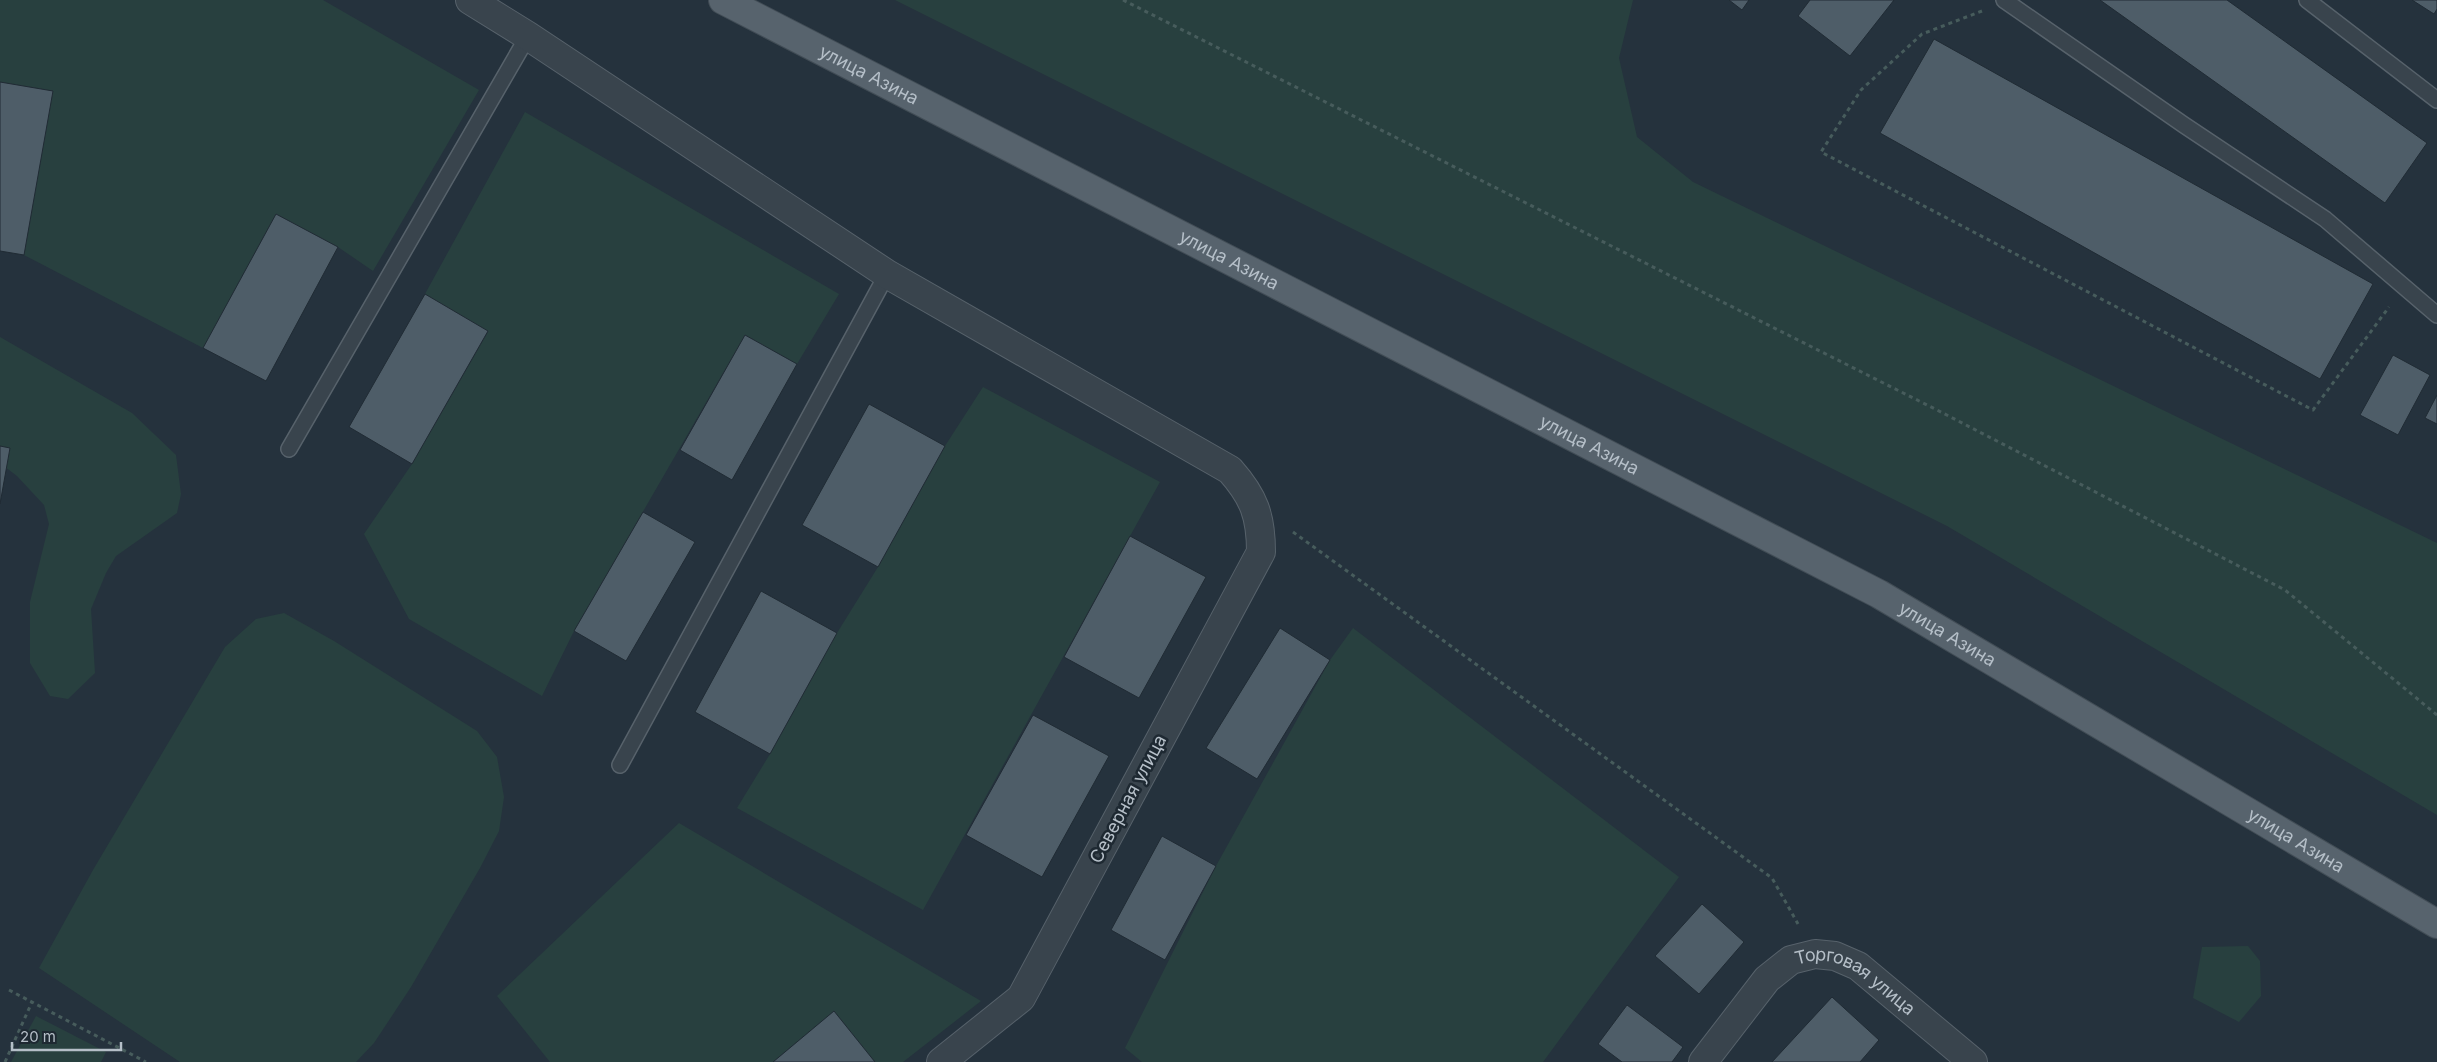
<svg xmlns="http://www.w3.org/2000/svg" width="2437" height="1062" viewBox="0 0 2437 1062" font-family="Inter,sans-serif">
<rect width="100%" height="100%" fill="#25323d"/>
<g fill="#28403f">
<polygon points="0,0 323,0 479,90 373,271 338,247 276,214 203,348 24,255 53,91 0,82"/>
<polygon points="895,0 1633,0 1619,58 1637,137 1693,182 2437,543 2437,815 1947,526"/>
<polygon points="525,112 839,294 797,364 745,335 574,631 542,696 409,619 364,534 412,464 488,332 425,294"/>
<polygon points="0,337 132,413 176,455 181,494 177,513 116,556 106,573 91,609 95,673 68,699 50,696 30,663 30,602 49,524 44,505 17,476 0,463"/>
<polygon points="983,387 1160,482 923,910 737,808 770,754 837,633 878,567 945,446"/>
<polygon points="284,613 334,641 477,731 497,757 504,797 499,831 480,868 411,987 374,1043 356,1062 180,1062 39,968 93,870 225,647 256,619"/>
<polygon points="1353,628 1679,877 1543,1062 1142,1062 1125,1048 1216,866 1330,660"/>
<polygon points="679,823 981,1001 903,1062 875,1062 834,1011 773,1062 550,1062 497,996"/>
<polygon points="2248,946 2260,961 2261,996 2239,1022 2193,998 2202,947"/>
<polygon points="36,1016 106,1052 101,1062 11,1062"/>
</g>
<g fill="#4e5d68" stroke="#202b34">
<polygon points="1729,0 1749,0 1742,10"/>
<polygon points="1810,0 1894,0 1850,56 1798,16"/>
<polygon points="2100,0 2227,0 2427,143 2385,203"/>
<polygon points="2412,0 2437,0 2437,9 2434,14"/>
<polygon points="1934,39 2373,284 2320,379 1880,133"/>
<polygon points="0,82 53,91 24,255 0,251"/>
<polygon points="276,214 338,247 266,381 203,348"/>
<polygon points="425,294 488,331 412,464 349,427"/>
<polygon points="745,335 797,364 732,480 680,450"/>
<polygon points="2393,355 2430,375 2398,435 2360,415"/>
<polygon points="2437,395 2437,424 2425,418"/>
<polygon points="869,404 945,446 878,567 802,525"/>
<polygon points="0,446 10,448 0,504"/>
<polygon points="643,512 695,542 626,661 574,631"/>
<polygon points="1130,536 1206,577 1139,698 1064,657"/>
<polygon points="761,591 837,633 770,754 695,712"/>
<polygon points="1280,628 1330,660 1257,779 1206,748"/>
<polygon points="1033,715 1109,756 1042,877 966,835"/>
<polygon points="1162,836 1216,866 1165,960 1111,930"/>
<polygon points="1702,904 1744,942 1699,994 1655,956"/>
<polygon points="1832,997 1879,1040 1860,1062 1772,1062"/>
<polygon points="1627,1005 1683,1047 1672,1062 1622,1062 1598,1044"/>
<polygon points="834,1011 875,1062 773,1062"/>
</g>
<g fill="none" stroke-linecap="round" stroke-linejoin="round">
<g stroke="#57626b" stroke-width="18">
<g id="service">
<polyline points="2004,0 2184,125 2325,219 2437,315"/>
<polyline points="2307,0 2437,100"/>
<polyline points="289,449 528,36"/>
<polyline points="620,765 887,274"/>
</g>
</g>
<g stroke="#57626b" stroke-width="30">
<g id="minor">
<path d="M470,0L528,36L887,274L1230,470C1254,497 1261,516 1261,552L1021,998L941,1062"/>
<path id="s1" d="M1703,1062L1767,979L1791,960L1815,954L1835,956L1858,966L1973,1062"/>
</g>
</g>
<g stroke="#424d56" stroke-width="30">
<g id="primary">
<path id="s2" d="M723,0L1879,594L2437,924"/>
</g>
</g>
<g stroke="#475c5c" stroke-width="3" stroke-dasharray="4 4" stroke-linecap="butt">
<polyline points="1123,0 1937,410 2285,590 2437,715"/>
<polyline points="1982,11 1922,34 1861,90 1821,152 2313,410 2389,307"/>
<polyline points="1293,532 1772,878 1798,924"/>
<polyline points="9,990 146,1062"/>
<polyline points="5,1062 32,1002"/>
</g>
<use href="#service" stroke="#39444d" stroke-width="15"/>
<use href="#minor" stroke="#39444d" stroke-width="28"/>
<use href="#primary" stroke="#57636d" stroke-width="28"/>
</g>
<g text-anchor="middle" stroke-width="5" stroke-linejoin="round" paint-order="stroke">
<g font-size="18" fill="#b5bfc8" stroke="#1e2932">
<text dy="6" stroke="none"><textPath href="#s2" startOffset="164">улица Азина</textPath></text>
<text dy="6" stroke="none"><textPath href="#s2" startOffset="569">улица Азина</textPath></text>
<text dy="6" stroke="none"><textPath href="#s2" startOffset="974">улица Азина</textPath></text>
<text dy="6" stroke="none"><textPath href="#s2" startOffset="1379">улица Азина</textPath></text>
<text transform="translate(1128 799) rotate(-62)" y="6">Северная улица</text>
<text dy="6" stroke="none"><textPath href="#s2" startOffset="1784">улица Азина</textPath></text>
<text dy="6" stroke="none"><textPath href="#s1" startOffset="208">Торговая улица</textPath></text>
</g>
</g>
<path d="M12 1042v8h109v-8" fill="none" stroke="#b5bfc8" stroke-width="2.5"/>
<text x="20" y="1042" font-size="15" fill="#b5bfc8" stroke="#1e2932" stroke-width="4" paint-order="stroke">20 m</text>
</svg>
